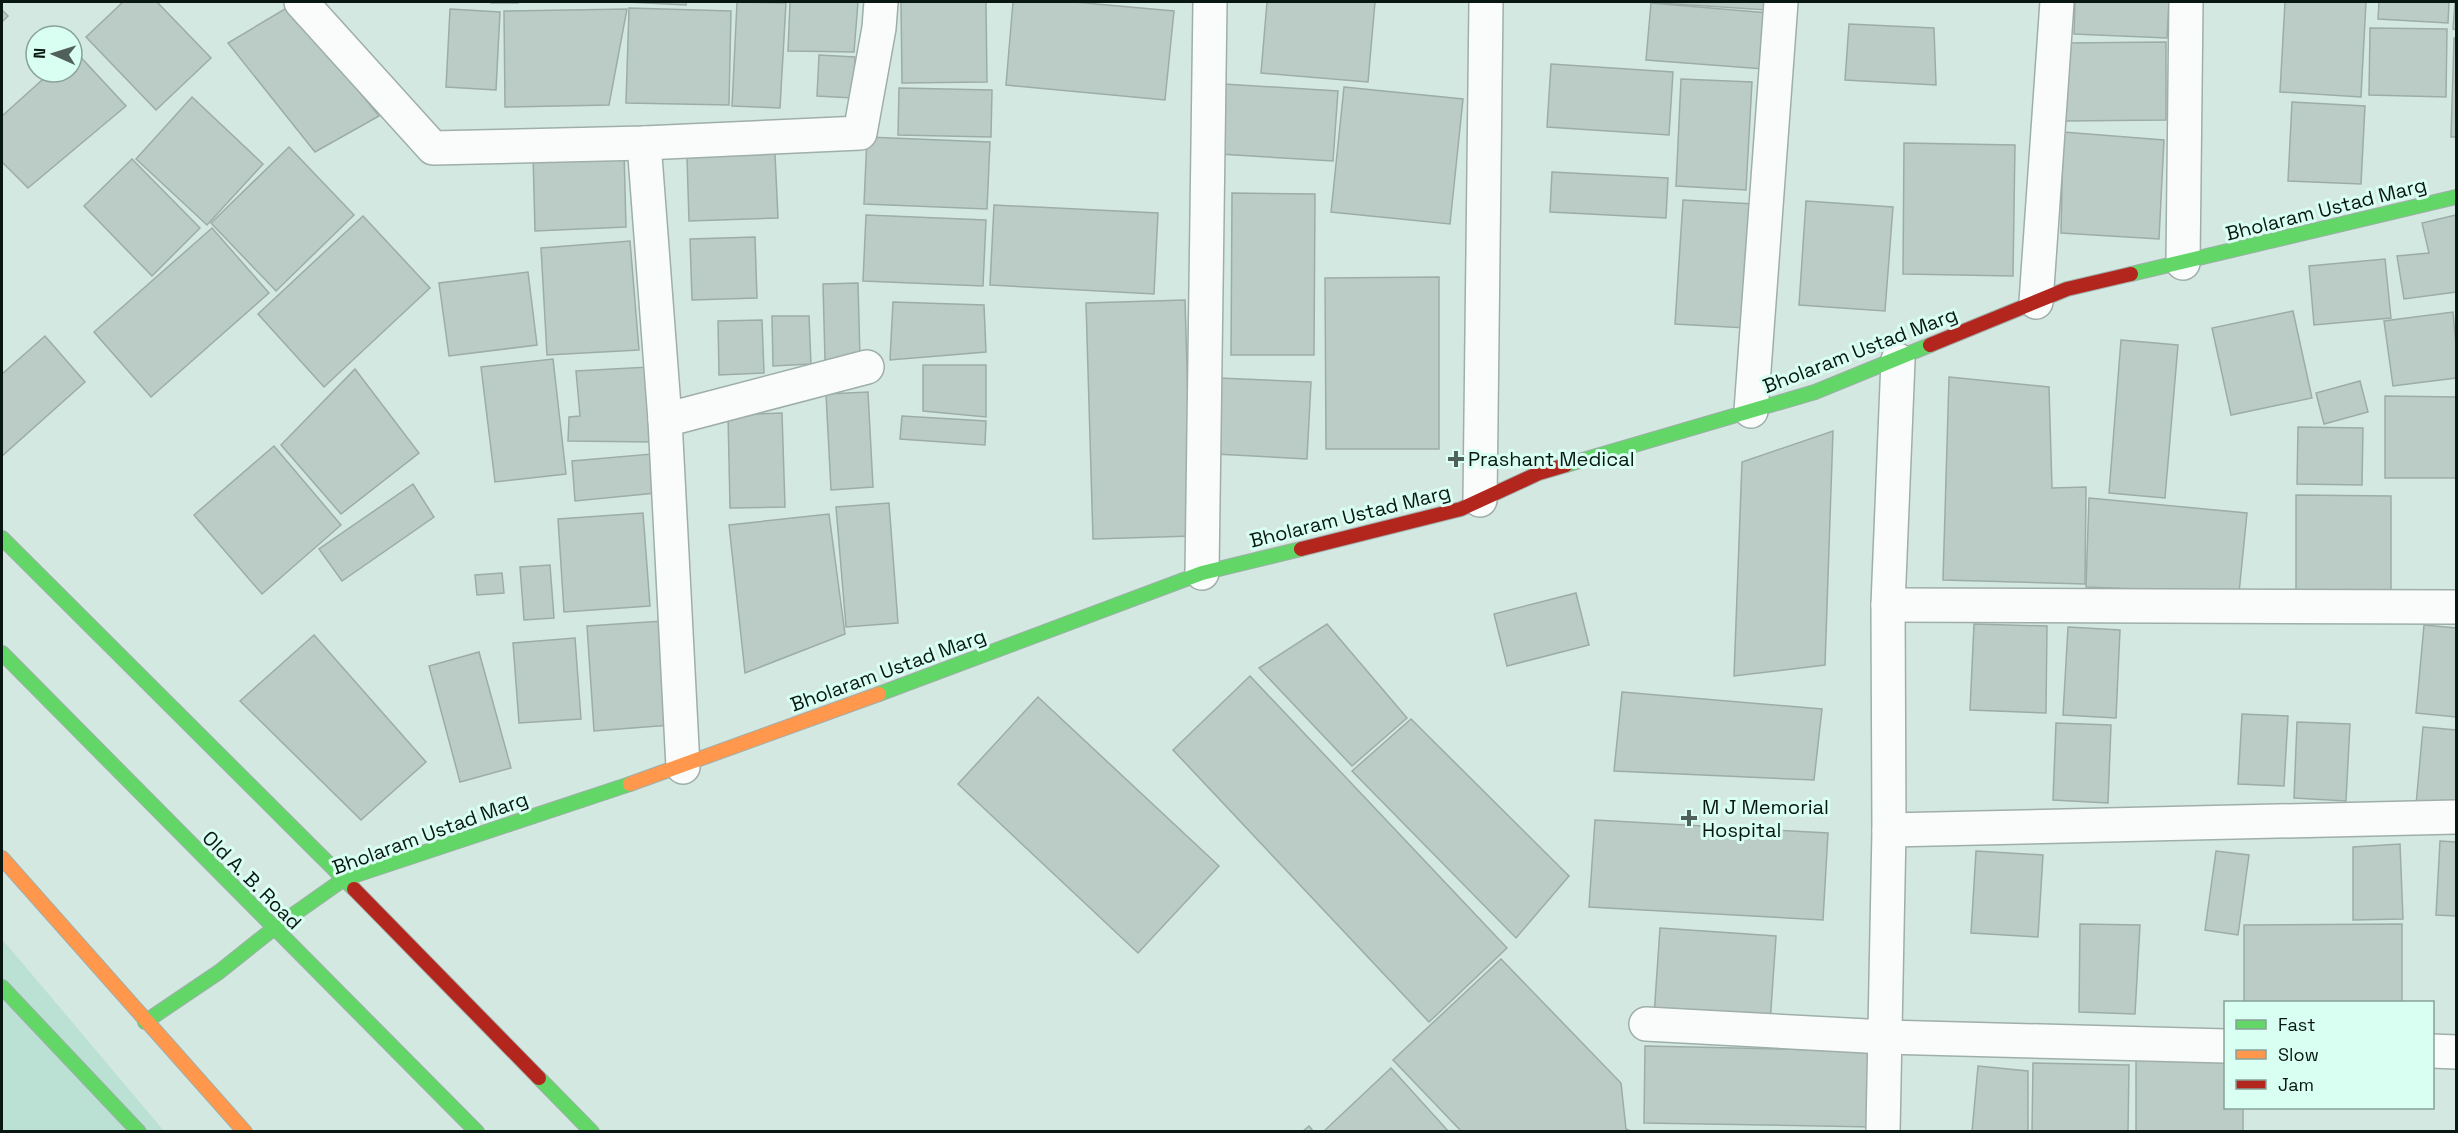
<svg xmlns="http://www.w3.org/2000/svg" width="2458" height="1133" viewBox="0 0 2458 1133" font-family="'Space Grotesk',sans-serif">
<rect width="100%" height="100%" fill="#d4e8e2"/>
<polygon fill="#bbe1d5" points="2,939 164,1131 2,1131"/>
<g fill="#bbcbc6" stroke="#9daca8" stroke-width="1.5">
<polygon points="123,2 157,2 211,58 156,110 86,37"/>
<rect x="491" y="2" width="27" height="1"/>
<polygon points="626,2 686,2 686,5"/>
<polygon points="737,2 786,3 780,108 732,106"/>
<polygon points="790,2 858,2 854,52 788,51"/>
<polygon points="901,2 986,2 987,82 902,83"/>
<polygon points="1013,2 1074,2 1174,11 1165,100 1006,85"/>
<polygon points="1267,2 1375,2 1368,82 1261,73"/>
<polygon points="1644,2 1768,2 1767,10"/>
<polygon points="2075,2 2169,2 2167,38 2074,34"/>
<polygon points="2285,2 2366,2 2361,97 2280,92"/>
<polygon points="2379,2 2449,2 2448,23 2378,19"/>
<polygon points="2455,2 2456,2 2456,30 2453,29"/>
<polygon points="1651,3 1769,13 1764,69 1646,60"/>
<polygon points="290,6 379,116 315,152 228,43"/>
<polygon points="629,8 731,11 729,105 626,103"/>
<polygon points="450,9 500,12 496,90 446,87"/>
<polygon points="627,9 609,105 505,107 504,11"/>
<polygon points="2,10 8,16 2,22"/>
<polygon points="1849,24 1934,28 1936,85 1845,80"/>
<polygon points="2370,28 2447,29 2446,97 2369,95"/>
<polygon points="2454,38 2456,38 2456,137 2451,137"/>
<polygon points="2166,42 2166,120 2064,121 2064,43"/>
<polygon points="75,51 126,106 28,188 2,162 2,116 51,72 72,72 72,53"/>
<polygon points="819,55 855,57 853,98 817,96"/>
<polygon points="1551,64 1673,72 1669,135 1547,127"/>
<polygon points="1681,79 1752,82 1746,190 1676,186"/>
<polygon points="1223,84 1338,91 1333,161 1219,154"/>
<polygon points="1344,87 1463,99 1450,224 1331,212"/>
<polygon points="899,88 992,90 991,137 898,135"/>
<polygon points="192,97 263,164 207,225 136,159"/>
<polygon points="2292,102 2365,106 2361,184 2288,181"/>
<polygon points="2063,132 2164,140 2159,239 2061,233"/>
<polygon points="867,137 990,142 987,209 864,204"/>
<polygon points="1904,143 2015,145 2013,276 1903,274"/>
<polygon points="289,147 354,215 276,291 211,223"/>
<polygon points="624,152 626,227 535,231 533,155"/>
<polygon points="775,154 778,218 689,221 687,157"/>
<polygon points="132,159 200,228 152,276 84,206"/>
<polygon points="1552,172 1668,178 1666,218 1550,212"/>
<polygon points="1232,193 1315,194 1314,355 1231,355"/>
<polygon points="1683,200 1754,204 1746,328 1675,324"/>
<polygon points="1806,201 1893,207 1885,311 1799,305"/>
<polygon points="994,205 1158,213 1154,294 990,285"/>
<polygon points="866,215 986,220 983,286 863,281"/>
<polygon points="2456,215 2456,292 2404,299 2397,256 2429,253 2422,223"/>
<polygon points="363,216 430,288 324,387 258,314"/>
<polygon points="212,228 269,293 151,397 94,332"/>
<polygon points="755,237 757,298 692,300 690,239"/>
<polygon points="630,241 639,350 547,355 541,248"/>
<polygon points="2385,259 2391,318 2314,325 2309,266"/>
<polygon points="528,272 537,345 449,356 439,283"/>
<polygon points="1439,277 1439,449 1326,449 1325,278"/>
<polygon points="858,283 860,359 825,360 823,284"/>
<polygon points="1185,300 1192,536 1093,539 1086,303"/>
<polygon points="893,302 984,305 986,352 890,360"/>
<polygon points="2293,311 2312,398 2231,415 2212,328"/>
<polygon points="2453,312 2456,346 2456,378 2393,386 2384,321"/>
<polygon points="772,316 809,316 811,364 773,366"/>
<polygon points="762,320 764,373 719,375 718,321"/>
<polygon points="45,336 85,382 2,456 2,374"/>
<polygon points="2121,340 2178,345 2165,498 2109,493"/>
<polygon points="553,359 566,474 495,482 481,367"/>
<polygon points="923,365 986,365 986,417 923,411"/>
<polygon points="649,367 652,442 568,441 569,417 580,416 576,371"/>
<polygon points="355,369 419,453 341,514 281,445"/>
<polygon points="1949,377 2049,387 2052,488 2086,487 2085,584 1943,580"/>
<polygon points="1219,378 1311,382 1307,459 1215,454"/>
<polygon points="2360,381 2368,412 2324,424 2316,393"/>
<polygon points="868,392 873,487 831,490 826,394"/>
<polygon points="2385,396 2456,397 2456,478 2385,478"/>
<polygon points="782,413 785,507 730,508 728,415"/>
<polygon points="902,416 986,421 985,445 900,439"/>
<polygon points="2298,427 2363,428 2362,485 2297,484"/>
<polygon points="1833,431 1825,665 1734,676 1742,462"/>
<polygon points="274,446 341,525 262,594 194,515"/>
<polygon points="652,454 656,493 575,501 572,461"/>
<polygon points="413,484 434,517 342,581 319,549"/>
<polygon points="2296,495 2391,496 2391,592 2296,592"/>
<polygon points="2089,498 2247,513 2239,593 2086,587"/>
<polygon points="889,503 898,623 846,627 836,507"/>
<polygon points="643,513 650,606 564,612 558,519"/>
<polygon points="829,514 845,634 745,673 729,525"/>
<polygon points="550,565 554,618 524,620 520,567"/>
<polygon points="502,573 504,593 477,595 475,575"/>
<polygon points="1576,593 1589,645 1507,666 1494,614"/>
<polygon points="663,621 671,725 594,731 587,626"/>
<polygon points="1327,624 1407,718 1352,766 1259,668"/>
<polygon points="1974,624 2047,626 2046,713 1970,710"/>
<polygon points="2424,625 2456,628 2456,717 2416,713"/>
<polygon points="2068,627 2120,630 2116,718 2063,715"/>
<polygon points="314,635 426,762 361,820 240,701"/>
<polygon points="575,638 581,719 519,723 513,643"/>
<polygon points="479,652 511,768 460,782 429,666"/>
<polygon points="1250,676 1507,948 1429,1022 1173,750"/>
<polygon points="1622,692 1822,709 1814,780 1614,771"/>
<polygon points="1038,697 1219,866 1138,953 958,784"/>
<polygon points="2242,714 2288,716 2284,786 2238,784"/>
<polygon points="1411,719 1569,876 1516,938 1352,771"/>
<polygon points="2297,722 2350,724 2346,801 2294,798"/>
<polygon points="2056,723 2111,725 2108,803 2053,800"/>
<polygon points="2423,727 2456,730 2456,808 2416,805"/>
<polygon points="1595,820 1828,833 1823,920 1589,907"/>
<polygon points="2440,841 2456,842 2456,916 2436,915"/>
<polygon points="2400,844 2403,919 2353,920 2353,847"/>
<polygon points="1976,851 2043,855 2038,937 1971,933"/>
<polygon points="2216,851 2249,855 2238,935 2205,930"/>
<polygon points="2080,924 2140,925 2135,1014 2079,1012"/>
<polygon points="2402,924 2402,1002 2244,1002 2244,925"/>
<polygon points="1660,928 1776,936 1770,1024 1654,1016"/>
<polygon points="1501,959 1621,1083 1626,1129 1633,1132 1462,1132 1393,1060"/>
<polygon points="1645,1046 1876,1051 1874,1127 1644,1123"/>
<polygon points="2136,1056 2226,1056 2226,1108 2243,1108 2243,1131 2136,1131"/>
<polygon points="2033,1063 2129,1065 2128,1132 2032,1132"/>
<polygon points="1978,1066 2028,1071 2028,1132 1972,1132"/>
<polygon points="1391,1068 1449,1132 1324,1132 1324,1131"/>
<polygon points="1309,1126 1314,1132 1302,1132"/>
</g>
<g fill="none" stroke-linecap="round" stroke-linejoin="round">
<g stroke="#9faeaa" stroke-width="36">
<g id="street">
<polyline points="301,2 433,148 644,143 860,133 879,28 881,2"/>
<polyline points="644,143 665,420 683,767"/>
<polyline points="2183,263 2186,2"/>
<polyline points="2036,302 2057,2"/>
<polyline points="1751,411 1781,2"/>
<polyline points="665,420 867,367"/>
<polyline points="1480,500 1486,2"/>
<polyline points="1202,573 1210,2"/>
<polyline points="1888,605 2456,607"/>
<polyline points="1889,830 2456,817"/>
<polyline points="1646,1024 1885,1037 2226,1046"/>
<polyline points="2432,1051 2456,1052"/>
<polyline points="1883,1132 1889,830 1888,605 1898,360"/>
</g>
</g>
<g stroke="#9faeaa" stroke-width="16">
<g id="fast">
<polyline points="2131,274 2456,197"/>
<polyline points="1566,465 1815,392 1930,345"/>
<polyline points="2,538 354,889"/>
<polyline points="2,653 477,1132"/>
<polyline points="879,694 1202,573 1301,549"/>
<polyline points="2,987 139,1132"/>
<polyline points="145,1022 219,972 273,929 344,879 630,784"/>
<polyline points="539,1078 592,1132"/>
</g>
</g>
<g stroke="#9faeaa" stroke-width="16">
<g id="slow">
<polyline points="630,784 879,694"/>
<polyline points="2,858 245,1132"/>
</g>
</g>
<g stroke="#9faeaa" stroke-width="16">
<g id="jam">
<polyline points="1930,345 2067,289 2131,274"/>
<polyline points="1301,549 1461,509 1539,473 1566,465"/>
<polyline points="354,889 539,1078"/>
</g>
</g>
<use href="#street" stroke="#f9fcfb" stroke-width="33"/>
<use href="#fast" stroke="#63d668" stroke-width="14"/>
<use href="#slow" stroke="#ff974d" stroke-width="14"/>
<use href="#jam" stroke="#b3261e" stroke-width="14"/>
</g>
<g fill="#50605b" stroke="#d9fef2" stroke-width="2">
<path d="M1453 450h6v6h6v6h-6v6h-6v-6h-6v-6h6z"/>
<path d="M1686 809h6v6h6v6h-6v6h-6v-6h-6v-6h6z"/>
</g>
<g text-anchor="middle" stroke-width="6" stroke-linejoin="round" paint-order="stroke">
<g font-size="20" fill="#091713" stroke="#d9fef2">
<text transform="translate(2326 209) rotate(-14)" y="7">Bholaram Ustad Marg</text>
<text transform="translate(1860 350) rotate(-21)" y="7">Bholaram Ustad Marg</text>
<text transform="translate(1350 516) rotate(-14)" y="7">Bholaram Ustad Marg</text>
<text transform="translate(888 670) rotate(-20)" y="7">Bholaram Ustad Marg</text>
<text transform="translate(430 833) rotate(-20)" y="7">Bholaram Ustad Marg</text>
<text transform="translate(252 880) rotate(45)" y="7">Old A. B. Road</text>
</g>
<g font-size="20" fill="#091713" stroke="#d9fef2" text-anchor="start">
<text x="1468" y="466">Prashant Medical</text>
<text x="1702" y="814">M J Memorial<tspan x="1702" dy="23">Hospital</tspan></text>
</g>
</g>
<rect width="2458" height="1133" fill="none" stroke="#091713" stroke-width="6"/>
<rect x="2224" y="1001" width="210" height="108" fill="#d9fef2" stroke="#86a299" stroke-width="1.5"/>
<rect x="2236" y="1020" width="30" height="9" fill="#63d668" stroke="#86a299" stroke-width="1.5"/>
<text x="2278" y="1031" font-size="18" fill="#091713">Fast</text>
<rect x="2236" y="1050" width="30" height="9" fill="#ff974d" stroke="#86a299" stroke-width="1.5"/>
<text x="2278" y="1061" font-size="18" fill="#091713">Slow</text>
<rect x="2236" y="1080" width="30" height="9" fill="#b3261e" stroke="#86a299" stroke-width="1.5"/>
<text x="2278" y="1091" font-size="18" fill="#091713">Jam</text>
<g transform="translate(54 54) rotate(273)"><circle r="28" fill="#d9fef2" stroke="#86a299" stroke-width="1.5"/>
<path d="M0-4.5L10 22L0 15L-10 22Z" fill="#50605b"/>
<text y="-9" font-size="16" font-weight="bold" text-anchor="middle" fill="#091713">N</text>
</g>
</svg>
